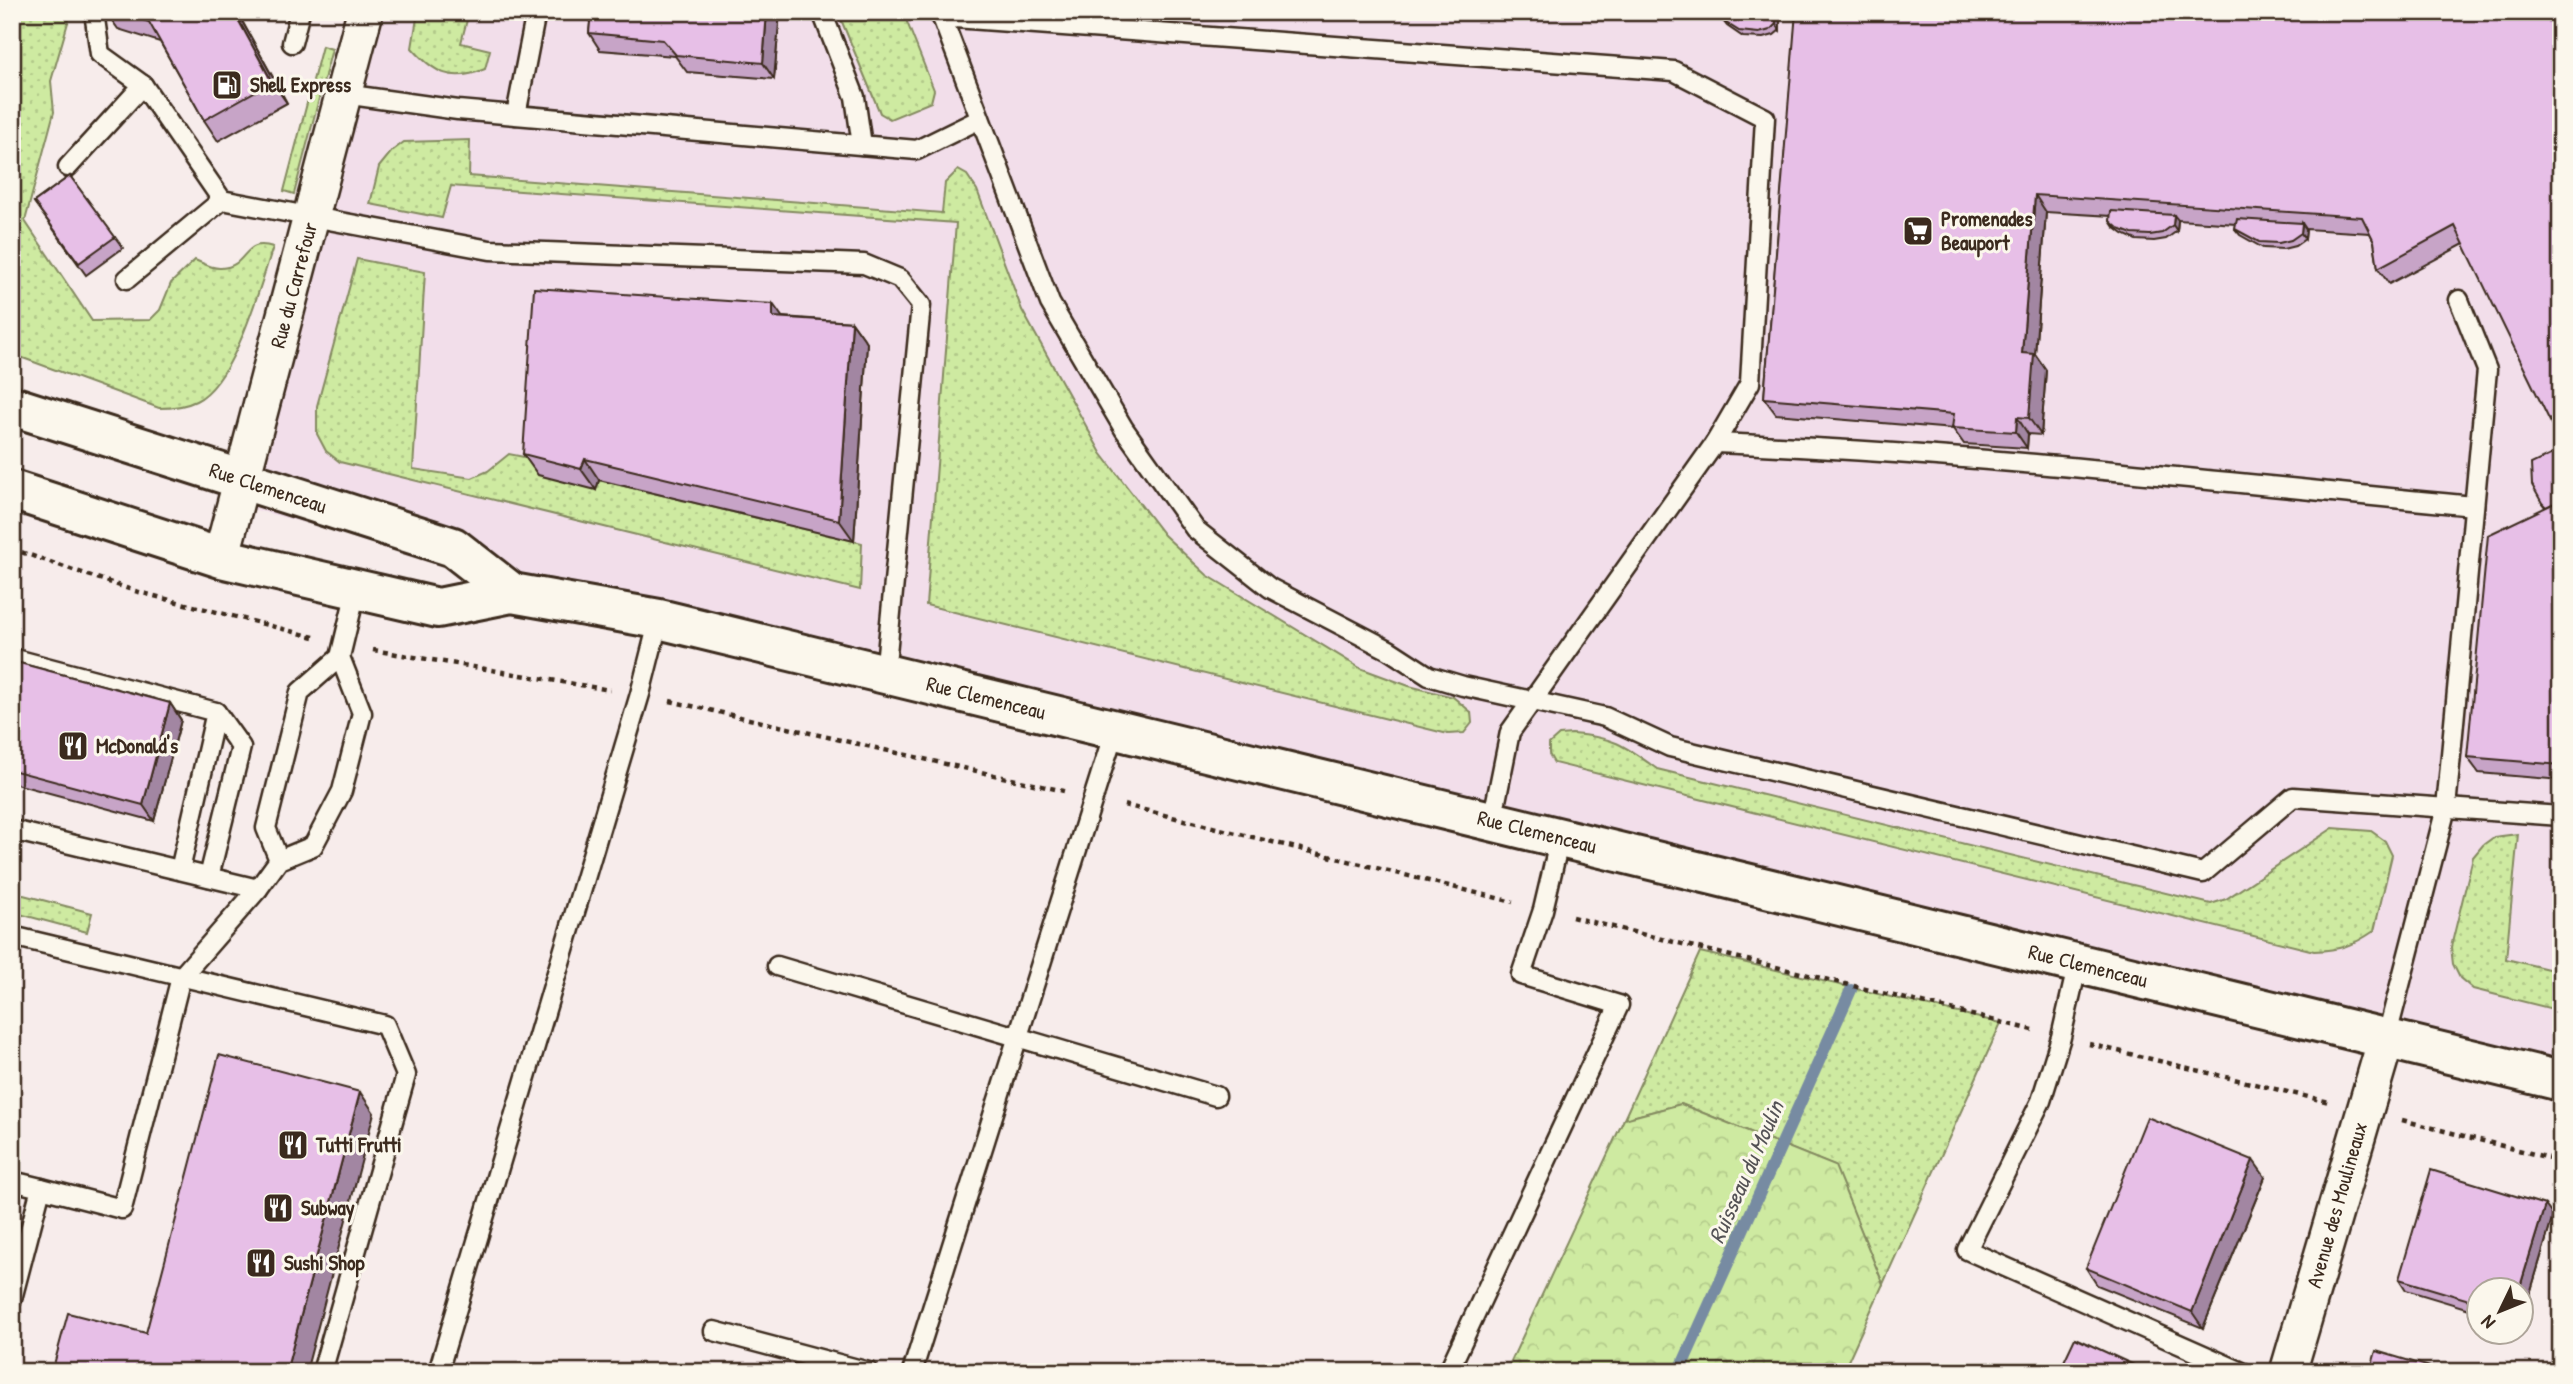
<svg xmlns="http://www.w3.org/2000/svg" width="2573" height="1384" viewBox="0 0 2573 1384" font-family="'Patrick Hand',sans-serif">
<defs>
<pattern id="grass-dots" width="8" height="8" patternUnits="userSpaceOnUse" patternTransform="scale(1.75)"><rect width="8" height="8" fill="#ceeaa1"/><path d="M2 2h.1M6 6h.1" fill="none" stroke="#b2c98a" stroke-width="1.8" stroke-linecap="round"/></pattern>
<pattern id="forest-crowns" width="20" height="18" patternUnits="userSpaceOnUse" patternTransform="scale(1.75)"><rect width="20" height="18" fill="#ceeaa1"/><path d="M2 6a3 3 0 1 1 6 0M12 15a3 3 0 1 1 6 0" fill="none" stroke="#b2c98a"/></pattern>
</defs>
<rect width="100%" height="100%" fill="#f7eceb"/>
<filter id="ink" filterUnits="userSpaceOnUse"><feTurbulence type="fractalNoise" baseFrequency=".0143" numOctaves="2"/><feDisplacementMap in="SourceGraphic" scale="14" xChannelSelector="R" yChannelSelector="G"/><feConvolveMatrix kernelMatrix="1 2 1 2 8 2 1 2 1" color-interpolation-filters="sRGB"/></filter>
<g filter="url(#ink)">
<polygon fill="#f2deea" points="365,12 2561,12 2561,1081 392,546 237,505"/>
<g fill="url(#grass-dots)" stroke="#848a60" stroke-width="2">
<path d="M12,12H71L51,81L54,112L25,221L92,321L150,320L160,310L171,283L195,260C202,263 213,269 221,268C249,267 242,237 273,247C260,286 235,382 196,401C184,407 172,408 159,408L12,354Z"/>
<path d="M418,12H469L461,43L490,50L485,69C452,83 434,73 412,48Z"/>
<polygon points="843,12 903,12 934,90 931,102 890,119 880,113 842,22"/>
<polygon points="322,46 332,49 294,194 284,191"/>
<polygon points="470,140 469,176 942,213 945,183 958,170 967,175 977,190 1022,310 1101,453 1164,535 1207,575 1360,668 1409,686 1453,697 1471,712 1472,723 1464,733 1448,734 926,605 956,223 451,186 442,218 370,204 379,167 392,151 404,142"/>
<polygon points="357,259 425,272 413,469 472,478 488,471 509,454 539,460 595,489 599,480 854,541 862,543 860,590 340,462 326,451 317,434 317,406"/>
<path d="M1572,734C1614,737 1624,745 1657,769L2211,904L2226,899L2333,828L2371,831L2385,841L2392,855L2374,931C2352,946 2340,950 2314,951L1554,763L1549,754V744L1559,735Z"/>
<polygon points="2518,834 2506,959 2561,972 2561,1011 2473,989 2460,978 2453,964 2451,947 2473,857 2483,845 2494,837"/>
<polygon points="12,892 92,913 87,932 12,912"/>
<polygon points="1700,952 2001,1023 1883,1284 1834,1166 1681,1104 1624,1119"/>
</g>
<polygon fill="url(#forest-crowns)" stroke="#848a60" stroke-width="2" points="1681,1104 1835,1166 1883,1284 1843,1372 1506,1372 1624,1119"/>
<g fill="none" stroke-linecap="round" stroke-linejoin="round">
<polyline stroke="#778ba2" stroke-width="12" points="1679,1372 1851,990"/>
<g stroke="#3b2a1e" stroke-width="23">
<g id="service">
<polyline points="94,12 100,54 143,85 222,200 490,250 864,264 900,279 921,305 885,674"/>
<polyline points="822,12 855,97 862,145"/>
<polyline points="940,12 1050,303 1124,429 1195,529 1270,588 1389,650 1429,676 1463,686 1605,717 1670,747 2203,873 2293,797 2561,816"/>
<polyline points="941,17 1674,71 1765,118 1750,383 1715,443 1510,732 1492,821"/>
<polyline points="292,43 300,12"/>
<polyline points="344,94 458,110 917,150 980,119"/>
<polyline points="516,115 536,12"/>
<polyline points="68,167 143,85"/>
<polyline points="127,279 222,200"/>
<path d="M1715,443C1969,453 2222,482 2474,506"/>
<polyline points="12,658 216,712 180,870"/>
<polyline points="12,830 258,889"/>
<polyline points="279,860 266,828 300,692 340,657 356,591"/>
<polyline points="209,877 241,747 216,712"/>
<polyline points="12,936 385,1025 406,1075 322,1372"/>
<polyline points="2078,963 2061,1037 2041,1101 1967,1250 2242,1372"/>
<polyline points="777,966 1216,1096"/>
<polyline points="2386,1039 2446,808 2487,370 2459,300"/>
<polyline points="12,1181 41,1188 12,1299"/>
<polyline points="41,1188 122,1209 181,977 258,889 279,860 313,846 342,791 362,713 340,657"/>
<polyline points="714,1331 869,1372"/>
<polyline points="438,1372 640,694 659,619"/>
<polyline points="912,1372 1115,729"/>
<polyline points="1448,1372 1619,1005 1521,975 1543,910 1560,838"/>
</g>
</g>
<g stroke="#3b2a1e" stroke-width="40">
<g id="minor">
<polyline points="221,558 365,12"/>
<polyline points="2288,1372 2386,1039"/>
</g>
</g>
<g stroke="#3b2a1e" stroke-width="44">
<g id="tertiary">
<polyline points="12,406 453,547 512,593"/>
<polyline points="12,490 221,558 438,608 512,593 659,619 2561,1081"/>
</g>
</g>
<g stroke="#3b2a1e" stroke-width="4.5" stroke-dasharray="5 5" stroke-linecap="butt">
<polyline points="12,549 135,591 314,637"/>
<polyline points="373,650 610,690"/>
<polyline points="670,701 1064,791"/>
<polyline points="1124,805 1513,902"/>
<polyline points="1572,917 2033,1030"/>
<polyline points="2089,1044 2329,1102"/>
<polyline points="2402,1120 2561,1161"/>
</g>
<use href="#service" stroke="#fbf7ec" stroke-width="18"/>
<use href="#minor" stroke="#fbf7ec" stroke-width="35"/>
<use href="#tertiary" stroke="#fbf7ec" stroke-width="38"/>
</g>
<g fill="#c7a4c7" stroke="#3b2a1e" stroke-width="2">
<polygon points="106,12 237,12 287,103 218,141 204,120 160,42 118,29"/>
<polygon points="591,12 780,12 774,79 687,72 675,56 600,50 589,33"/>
<polygon points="1707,12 2561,12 2464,244 2389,284 2378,268 2374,241 2370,233 2306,229 2305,239 2295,246 2283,249 2263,248 2240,235 2235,229 2236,224 2178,220 2177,231 2166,239 2154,241 2136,240 2123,234 2114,227 2110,221 2111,216 2046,212 2035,354 2046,370 2041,435 2028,434 2027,448 1964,444 1953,429 1776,414 1764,398 1796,19 1780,18 1780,30 1774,35 1763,38 1743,37 1727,26 1723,21 1723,13"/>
<polygon points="70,176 123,248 86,275 34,202"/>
<polygon points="783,317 852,322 867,343 854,541 599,480 596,490 538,475 523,454"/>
<polygon points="2561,450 2561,780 2479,773 2467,757 2545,507 2542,503"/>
<polygon points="12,661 170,703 181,720 154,821 12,783"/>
<polygon points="2265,1177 2203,1328 2097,1285 2086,1268"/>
<polygon points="2553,1216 2521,1324 2521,1290 2479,1290 2479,1312 2406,1290 2399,1279"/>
</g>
<g fill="#a286a2" stroke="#3b2a1e" stroke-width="2">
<polygon points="234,12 237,12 287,103 272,82"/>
<polygon points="767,12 780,12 774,79 763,63"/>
<polygon points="1776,12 1780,18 1780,30 1776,24"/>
<polygon points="2035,195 2046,212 2035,354 2046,370 2041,435 2029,418 2022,353"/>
<polygon points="2174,215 2178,220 2177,231 2173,225"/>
<polygon points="2302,223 2306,229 2305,239 2301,233"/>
<polygon points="773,304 788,325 773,317"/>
<polygon points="852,322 867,343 854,541 839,520"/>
<polygon points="2017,417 2028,434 2027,448 2016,432"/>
<polygon points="585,459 599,480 596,490 581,469"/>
<polygon points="170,703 181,720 154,821 143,805"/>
<polygon points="360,1092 374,1113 306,1372 286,1372"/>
<polygon points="2253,1160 2265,1177 2203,1328 2192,1312"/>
<polygon points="2545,1205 2553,1216 2521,1324 2521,1290 2519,1290"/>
</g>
<g fill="#e7bfe7" stroke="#3b2a1e" stroke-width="2">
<polygon points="117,12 234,12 272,82 204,120 149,22"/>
<polygon points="591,12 767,12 763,63 676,55 663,40 589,33"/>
<polygon points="1723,12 1776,12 1776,24 1770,30 1759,33 1739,31 1723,21"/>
<polygon points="1796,12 2561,12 2561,444 2455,226 2378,268 2374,241 2362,217 2035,195 2022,353 2034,354 2029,418 2017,417 2016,432 1952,428 1954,414 1764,398"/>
<polygon points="70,176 115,237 79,263 34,202"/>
<polygon points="2111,211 2174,215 2173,225 2162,233 2150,235 2132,234 2119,229 2110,221"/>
<polygon points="2237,219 2302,223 2301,233 2291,240 2279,243 2259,242 2235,229"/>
<polygon points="534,288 773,304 773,317 852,322 839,520 585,459 581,469 523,454"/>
<polygon points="2561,450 2561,500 2546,507 2542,503 2532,485 2531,464"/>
<polygon points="2561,500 2561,765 2467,757 2488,535"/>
<polygon points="12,661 170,703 143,805 12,770"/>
<polygon points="219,1055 360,1092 286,1372 52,1372 68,1313 146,1333"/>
<polygon points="2147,1117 2253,1160 2192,1312 2086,1268"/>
<polygon points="2431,1170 2545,1205 2519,1290 2479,1290 2479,1303 2399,1279"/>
<polygon points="2075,1338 2149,1372 2059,1372"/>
<polygon points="2376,1351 2447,1372 2370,1372"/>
</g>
</g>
<defs>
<g id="fuel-square" transform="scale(1.575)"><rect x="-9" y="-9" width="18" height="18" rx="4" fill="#3b2a1e" stroke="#fbf7ec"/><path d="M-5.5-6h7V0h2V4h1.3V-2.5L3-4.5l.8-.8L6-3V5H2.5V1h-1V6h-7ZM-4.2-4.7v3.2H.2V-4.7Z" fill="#fff"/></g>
<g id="supermarket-square" transform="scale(1.575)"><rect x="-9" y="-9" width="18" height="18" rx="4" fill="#3b2a1e" stroke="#fbf7ec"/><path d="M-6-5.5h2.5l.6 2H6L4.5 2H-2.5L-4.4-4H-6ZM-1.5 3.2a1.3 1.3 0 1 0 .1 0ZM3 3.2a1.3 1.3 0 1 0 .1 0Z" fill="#fff"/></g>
<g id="restaurant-square" transform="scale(1.575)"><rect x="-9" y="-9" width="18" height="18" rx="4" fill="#3b2a1e" stroke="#fbf7ec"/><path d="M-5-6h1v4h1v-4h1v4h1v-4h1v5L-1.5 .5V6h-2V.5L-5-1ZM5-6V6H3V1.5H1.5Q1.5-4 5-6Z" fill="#fff"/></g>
</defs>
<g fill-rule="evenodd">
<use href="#fuel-square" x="227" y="85"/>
<use href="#supermarket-square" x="1918" y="231"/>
<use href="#restaurant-square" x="73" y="746"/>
<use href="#restaurant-square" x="293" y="1145"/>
<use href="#restaurant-square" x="278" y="1208"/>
<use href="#restaurant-square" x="261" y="1263"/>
</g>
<g text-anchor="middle" stroke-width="6" stroke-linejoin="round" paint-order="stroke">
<g font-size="21" font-weight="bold" fill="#3b2a1e" stroke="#fbf7ec" text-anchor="start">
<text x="250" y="92">Shell Express</text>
<text x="1941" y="226">Promenades<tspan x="1941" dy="24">Beauport</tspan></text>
<text x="96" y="753">McDonald's</text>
<text x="316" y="1152">Tutti Frutti</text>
<text x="301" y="1215">Subway</text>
<text x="284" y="1270">Sushi Shop</text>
</g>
<g font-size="21" fill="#3b2a1e" stroke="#fbf7ec">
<text transform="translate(294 285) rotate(-75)" y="7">Rue du Carrefour</text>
<text transform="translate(268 488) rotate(18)" y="7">Rue Clemenceau</text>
<text transform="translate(986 698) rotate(14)" y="7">Rue Clemenceau</text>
<text transform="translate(1537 832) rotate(14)" y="7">Rue Clemenceau</text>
<text transform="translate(2088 966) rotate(14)" y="7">Rue Clemenceau</text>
<text transform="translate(2337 1205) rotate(-74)" y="7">Avenue des Moulineaux</text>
</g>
<g font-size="23" font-style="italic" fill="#545255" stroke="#fbf7ec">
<text transform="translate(1746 1172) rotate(-66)" y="8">Ruisseau du Moulin</text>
</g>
</g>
<rect width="2573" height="1384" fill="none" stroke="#fbf7ec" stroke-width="42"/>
<rect x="21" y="21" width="2531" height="1342" fill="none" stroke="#3b2a1e" stroke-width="2.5" filter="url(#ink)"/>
<g transform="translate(2500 1311) rotate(227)"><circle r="33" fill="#fbf7ec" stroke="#aea59a" stroke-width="2"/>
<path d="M0-5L12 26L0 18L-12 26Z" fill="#3b2a1e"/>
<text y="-10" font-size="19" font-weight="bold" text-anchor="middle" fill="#3b2a1e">N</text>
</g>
</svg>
